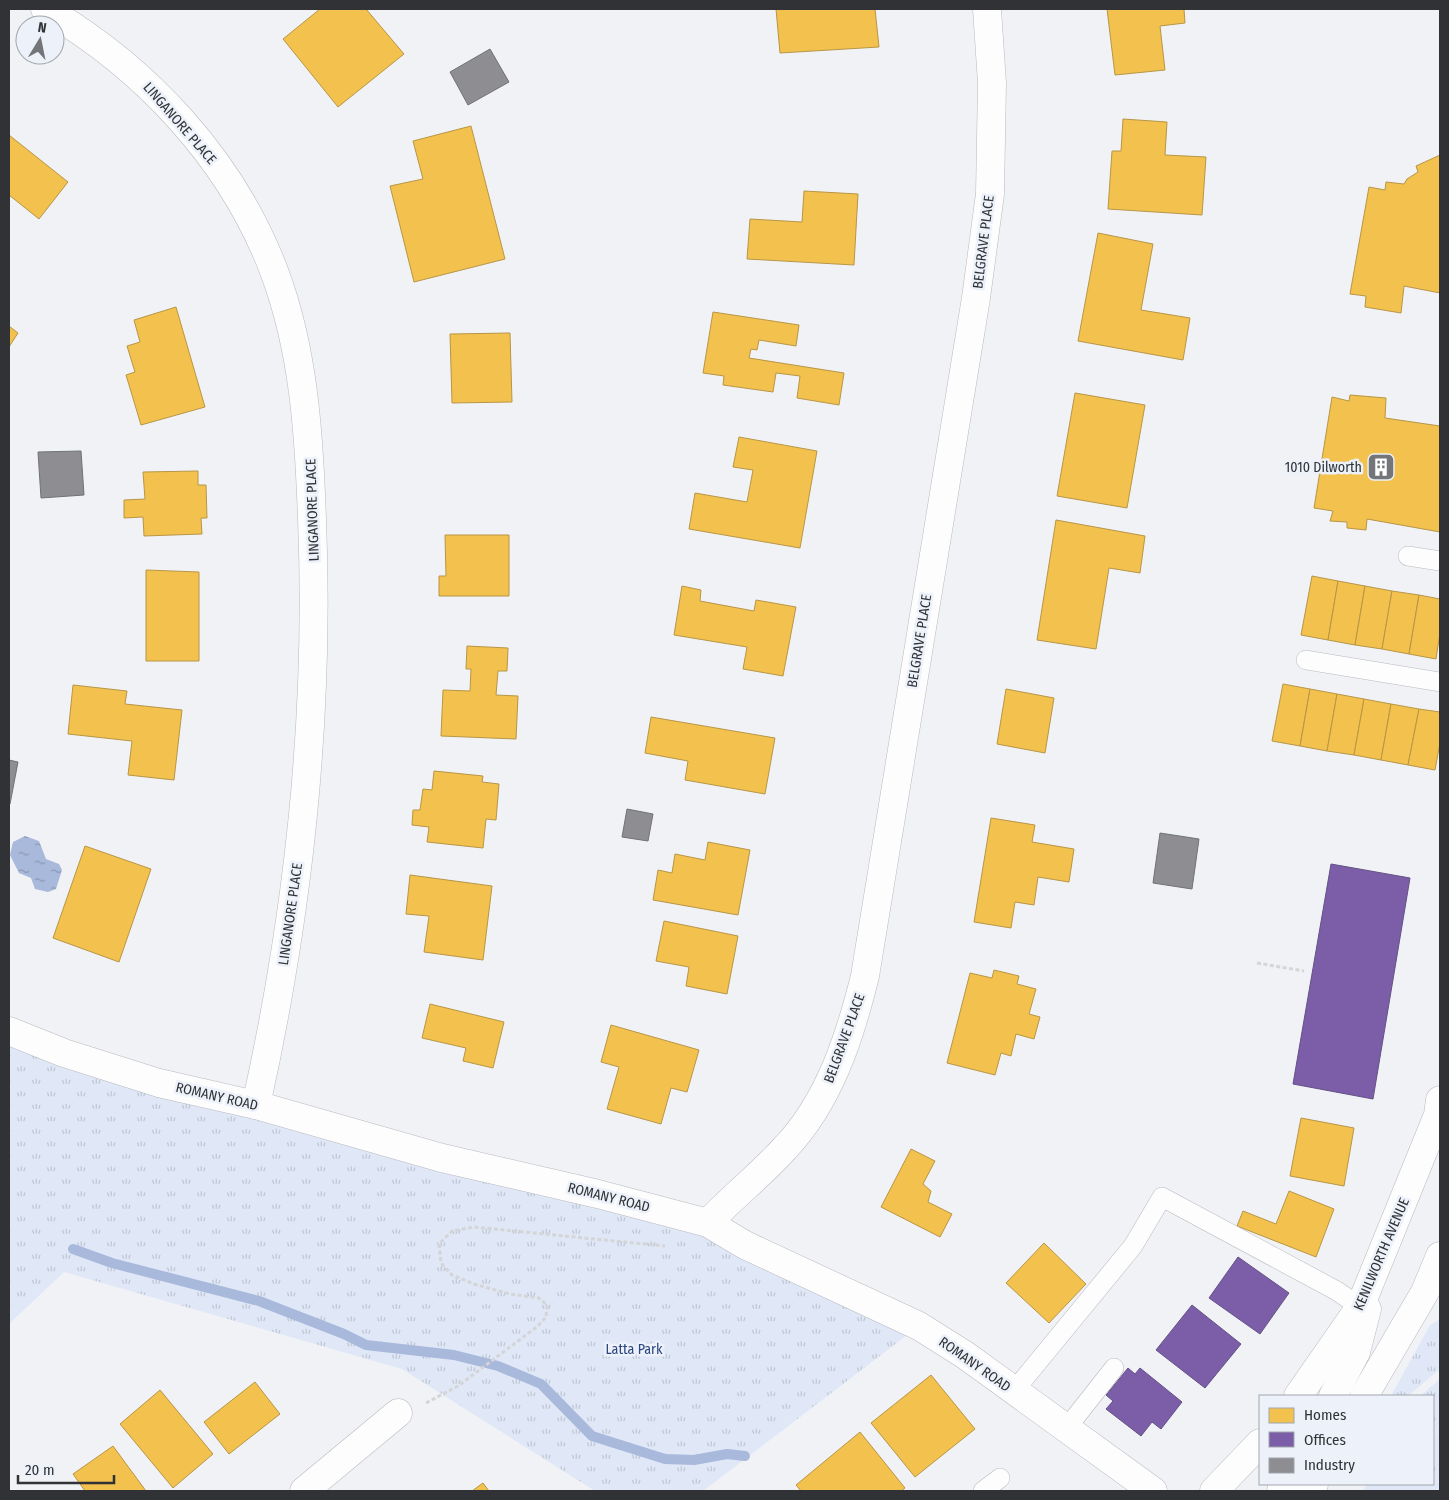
<svg xmlns="http://www.w3.org/2000/svg" width="1449" height="1500" viewBox="0 0 1449 1500" font-family="'Fira Sans Condensed',sans-serif">
<defs>
<pattern id="grass-tufts" width="24" height="20" patternUnits="userSpaceOnUse" patternTransform="scale(1.25)"><rect width="24" height="20" fill="#e0e7f7"/><path d="M3 7l-1-3M5 7V3M7 7l1-3M15 17l-1-3M17 17v-4M19 17l1-3" fill="none" stroke="#c0c7d4"/></pattern>
<pattern id="water-ripples" width="26" height="14" patternUnits="userSpaceOnUse" patternTransform="scale(1.25)"><rect width="26" height="14" fill="#a8b9db"/><path d="M2 4q2-2 4 0t4 0M15 11q2-2 4 0t4 0" fill="none" stroke="#8997b2"/></pattern>
</defs>
<rect width="100%" height="100%" fill="#f0f2f6"/>
<g fill="url(#grass-tufts)">
<polygon points="9,1031 708,1223 919,1326 703,1491 595,1491 402,1369 64,1272 9,1324"/>
<polygon points="1440,1319 1440,1369 1408,1396 1391,1396 1430,1325"/>
<polygon points="1440,1379 1440,1422 1433,1435 1433,1396 1420,1396"/>
<polygon points="1433,1445 1440,1491 1363,1491 1367,1484 1433,1484"/>
</g>
<path fill="#e0e7f7" d="M1440,1422V1490C1436,1466 1427,1444 1440,1422Z"/>
<polygon fill="url(#water-ripples)" points="25,836 39,841 46,859 59,864 62,870 56,889 48,892 35,889 31,878 19,873 10,855 13,842"/>
<g fill="#f2c14e" stroke="#b89646">
<polygon points="320,9 366,9 404,54 338,107 283,39"/>
<polygon points="776,9 875,9 879,47 780,53"/>
<polygon points="1107,9 1184,9 1185,23 1160,26 1165,70 1115,75"/>
<polygon points="1123,119 1167,122 1165,155 1206,157 1202,215 1108,209 1112,151 1121,151"/>
<polygon points="471,126 505,259 414,282 390,186 423,179 413,141"/>
<polygon points="9,135 68,182 39,219 9,195"/>
<polygon points="1440,155 1440,293 1404,286 1401,313 1365,307 1366,296 1350,294 1369,187 1385,190 1386,182 1404,184 1407,179 1418,172 1416,166"/>
<polygon points="804,191 858,194 854,265 747,259 750,219 802,222"/>
<polygon points="1098,233 1153,244 1141,310 1190,318 1183,360 1078,341"/>
<polygon points="176,307 205,407 141,425 126,375 135,372 127,346 140,342 134,320"/>
<polygon points="713,312 799,325 796,346 759,340 757,350 751,349 749,358 844,373 839,405 797,398 800,376 776,373 773,392 723,385 724,376 703,373"/>
<polygon points="9,326 18,333 9,347"/>
<polygon points="510,333 512,402 452,403 450,334"/>
<polygon points="1075,393 1145,405 1127,508 1057,496"/>
<polygon points="1350,395 1386,398 1385,418 1440,426 1440,532 1367,519 1366,530 1347,528 1347,522 1330,521 1333,511 1314,508 1332,397 1349,401"/>
<polygon points="739,437 817,451 800,548 689,529 695,493 747,502 753,470 733,467"/>
<polygon points="198,471 198,485 206,485 207,518 201,518 202,534 144,536 143,517 124,518 124,500 145,499 143,472"/>
<polygon points="1056,520 1145,536 1140,573 1109,568 1096,649 1037,640"/>
<polygon points="445,535 509,535 509,596 439,596 439,576 446,576"/>
<polygon points="146,570 199,572 199,661 146,661"/>
<polygon points="1312,576 1338,581 1328,640 1301,635"/>
<polygon points="1338,581 1365,586 1355,645 1328,640"/>
<polygon points="682,586 701,590 700,601 754,611 756,600 796,607 783,676 743,669 747,647 674,635"/>
<polygon points="1365,586 1392,591 1382,649 1355,645"/>
<polygon points="1392,591 1419,595 1409,654 1382,649"/>
<polygon points="1419,595 1440,599 1440,633 1436,659 1409,654"/>
<polygon points="467,646 508,648 507,671 498,671 496,695 518,696 516,739 441,736 443,690 470,691 471,669 466,669"/>
<polygon points="1283,684 1310,689 1300,746 1272,741"/>
<polygon points="73,685 127,691 125,704 182,710 174,780 128,775 132,741 68,734"/>
<polygon points="1006,689 1054,698 1045,753 997,744"/>
<polygon points="1310,689 1337,694 1327,751 1300,746"/>
<polygon points="1337,694 1364,699 1354,755 1327,751"/>
<polygon points="1364,699 1391,704 1381,760 1354,755"/>
<polygon points="1391,704 1419,709 1408,765 1381,760"/>
<polygon points="1419,709 1440,712 1440,743 1435,770 1408,765"/>
<polygon points="651,717 775,738 765,794 685,780 688,761 645,753"/>
<polygon points="434,771 483,776 482,782 499,784 496,820 486,819 483,848 427,842 429,827 412,825 413,810 420,810 423,789 432,790"/>
<polygon points="991,818 1035,825 1032,842 1074,849 1069,882 1038,877 1034,905 1015,902 1011,928 974,922"/>
<polygon points="708,842 750,850 738,915 653,900 658,870 672,873 675,854 705,860"/>
<polygon points="85,846 151,869 119,962 53,938"/>
<polygon points="410,875 492,886 483,960 424,952 429,916 406,914"/>
<polygon points="664,921 738,936 727,994 686,986 689,967 656,961"/>
<polygon points="994,970 1019,976 1017,984 1036,989 1029,1014 1040,1017 1034,1039 1016,1034 1011,1056 1001,1053 995,1075 947,1063 970,973 992,978"/>
<polygon points="430,1004 504,1022 493,1068 463,1061 466,1048 422,1038"/>
<polygon points="611,1025 699,1050 687,1092 671,1088 661,1124 607,1109 619,1067 601,1062"/>
<polygon points="1301,1118 1354,1128 1344,1186 1290,1176"/>
<polygon points="911,1149 935,1161 923,1184 931,1191 928,1202 952,1214 940,1237 881,1207"/>
<polygon points="1289,1191 1334,1209 1316,1257 1237,1226 1243,1211 1276,1224"/>
<polygon points="1044,1243 1086,1284 1049,1323 1006,1283"/>
<polygon points="931,1375 975,1429 915,1477 871,1423"/>
<polygon points="255,1382 280,1414 229,1454 204,1422"/>
<polygon points="160,1390 213,1454 173,1488 120,1424"/>
<polygon points="860,1432 905,1488 901,1491 801,1491 796,1485"/>
<polygon points="113,1446 146,1491 85,1491 73,1474"/>
<polygon points="483,1483 489,1491 472,1491"/>
</g>
<g fill="#7b5ea7" stroke="#645185">
<polygon points="1331,864 1410,878 1373,1099 1293,1084"/>
<polygon points="1238,1257 1289,1293 1260,1334 1209,1298"/>
<polygon points="1192,1305 1241,1344 1205,1388 1156,1350"/>
<polygon points="1128,1368 1135,1374 1140,1368 1182,1402 1161,1429 1152,1422 1141,1436 1106,1409 1113,1401 1106,1395"/>
</g>
<g fill="#8d8d92" stroke="#717276">
<polygon points="490,49 509,82 468,105 450,72"/>
<polygon points="81,451 84,495 41,498 38,452"/>
<polygon points="9,760 18,762 10,804 9,804"/>
<polygon points="627,809 653,814 648,841 622,837"/>
<polygon points="1160,833 1199,839 1192,889 1153,883"/>
</g>
<g fill="none" stroke-linecap="round" stroke-linejoin="round">
<polyline stroke="#a8b9db" stroke-width="10" points="73,1249 112,1263 259,1301 344,1334 366,1345 454,1355 498,1366 541,1384 592,1436 665,1459 694,1460 727,1454 745,1456"/>
<g stroke="#b9babe" stroke-width="20">
<g id="service">
<polyline points="1408,556 1440,561"/>
<polyline points="1306,660 1440,682"/>
<polyline points="1014,1391 1133,1246 1162,1197 1337,1291 1360,1307"/>
<polyline points="1066,1429 1114,1368"/>
<polyline points="983,1491 1000,1478"/>
</g>
</g>
<g stroke="#b9babe" stroke-width="29">
<g id="minor">
<path d="M45,9C146,68 232,160 274,271C304,350 309,435 312,519C320,716 299,912 256,1105"/>
<polyline points="9,1031 64,1053 159,1083 256,1105 442,1158 598,1194 708,1223 745,1245 919,1326 965,1355 1153,1491"/>
<path d="M708,1223C732,1197 761,1175 785,1148C829,1102 850,1037 865,976L976,298L990,194L992,83L987,9"/>
<polyline points="304,1491 398,1413"/>
</g>
</g>
<g stroke="#b9babe" stroke-width="29">
<g id="secondary">
<polyline points="1298,1396 1360,1307 1438,1115 1440,1100"/>
<polyline points="1333,1396 1356,1352 1367,1309"/>
<polyline points="1364,1396 1425,1292 1440,1256"/>
<polyline points="1214,1491 1260,1443"/>
<polyline points="1281,1491 1285,1484"/>
<polyline points="1310,1491 1314,1484"/>
</g>
</g>
<g stroke="#d4d5d7" stroke-width="3" stroke-dasharray="4 2.5" stroke-linecap="butt">
<polyline points="1257,963 1304,971"/>
<polyline points="426,1403 458,1386 538,1326 546,1317 547,1305 539,1298 510,1294 474,1284 452,1275 441,1263 439,1244 452,1231 474,1227 665,1246"/>
</g>
<use href="#service" stroke="#fdfdfe" stroke-width="19"/>
<use href="#minor" stroke="#fdfdfe" stroke-width="28"/>
<use href="#secondary" stroke="#fdfdfe" stroke-width="28"/>
</g>
<defs>
<g id="building-square" transform="scale(1.4375)"><rect x="-9" y="-9" width="18" height="18" rx="4" fill="#737579" stroke="#ecf1fa"/><path d="M-4-6H4V6H1V3H-1V6H-4ZM-2.5-4.3h1.7v1.8h-1.7ZM.8-4.3h1.7v1.8H.8ZM-2.5-1h1.7V.8h-1.7ZM.8-1h1.7V.8H.8Z" fill="#fff"/></g>
</defs>
<g fill-rule="evenodd">
<use href="#building-square" x="1381" y="467"/>
</g>
<g text-anchor="middle" stroke-width="5" stroke-linejoin="round" paint-order="stroke">
<g font-size="14" fill="#303235" stroke="#ecf1fa">
<text transform="translate(180 123) rotate(49)" y="5">LINGANORE PLACE</text>
<text transform="translate(983 242) rotate(-83)" y="5">BELGRAVE PLACE</text>
<text transform="translate(312 510) rotate(-92)" y="5">LINGANORE PLACE</text>
<text transform="translate(919 641) rotate(-81)" y="5">BELGRAVE PLACE</text>
<text transform="translate(290 914) rotate(-82)" y="5">LINGANORE PLACE</text>
<text transform="translate(844 1038) rotate(-70)" y="5">BELGRAVE PLACE</text>
<text transform="translate(217 1096) rotate(13)" y="5">ROMANY ROAD</text>
<text transform="translate(609 1197) rotate(14)" y="5">ROMANY ROAD</text>
<text transform="translate(1381 1254) rotate(-67)" y="5">KENILWORTH AVENUE</text>
<text transform="translate(975 1364) rotate(35)" y="5">ROMANY ROAD</text>
</g>
<g font-size="14" fill="#303235" stroke="#ecf1fa" text-anchor="end">
<text x="1362" y="472">1010 Dilworth</text>
</g>
<g font-size="14" fill="#2b4580" stroke="#ecf1fa">
<text x="634" y="1354">Latta Park</text>
</g>
</g>
<rect width="1449" height="1500" fill="none" stroke="#303235" stroke-width="20"/>
<rect x="1259" y="1395" width="175" height="90" fill="#ecf1fa" stroke="#a1a5ab"/>
<rect x="1269" y="1408" width="25" height="15" fill="#f2c14e" stroke="#a1a5ab"/>
<text x="1304" y="1420" font-size="15" fill="#303235">Homes</text>
<rect x="1269" y="1432" width="25" height="15" fill="#7b5ea7" stroke="#a1a5ab"/>
<text x="1304" y="1445" font-size="15" fill="#303235">Offices</text>
<rect x="1269" y="1458" width="25" height="15" fill="#8d8d92" stroke="#a1a5ab"/>
<text x="1304" y="1470" font-size="15" fill="#303235">Industry</text>
<g transform="translate(40 40) rotate(10)"><circle r="24" fill="#ecf1fa" stroke="#a1a5ab"/>
<path d="M0-4L9 19L0 12L-9 19Z" fill="#737579"/>
<text y="-8" font-size="14" font-weight="bold" text-anchor="middle" fill="#303235">N</text>
</g>
<path d="M18 1475v8h96v-8" fill="none" stroke="#303235" stroke-width="2.5"/>
<text x="25" y="1475" font-size="15" fill="#303235" stroke="#ecf1fa" stroke-width="4" paint-order="stroke">20 m</text>
</svg>
